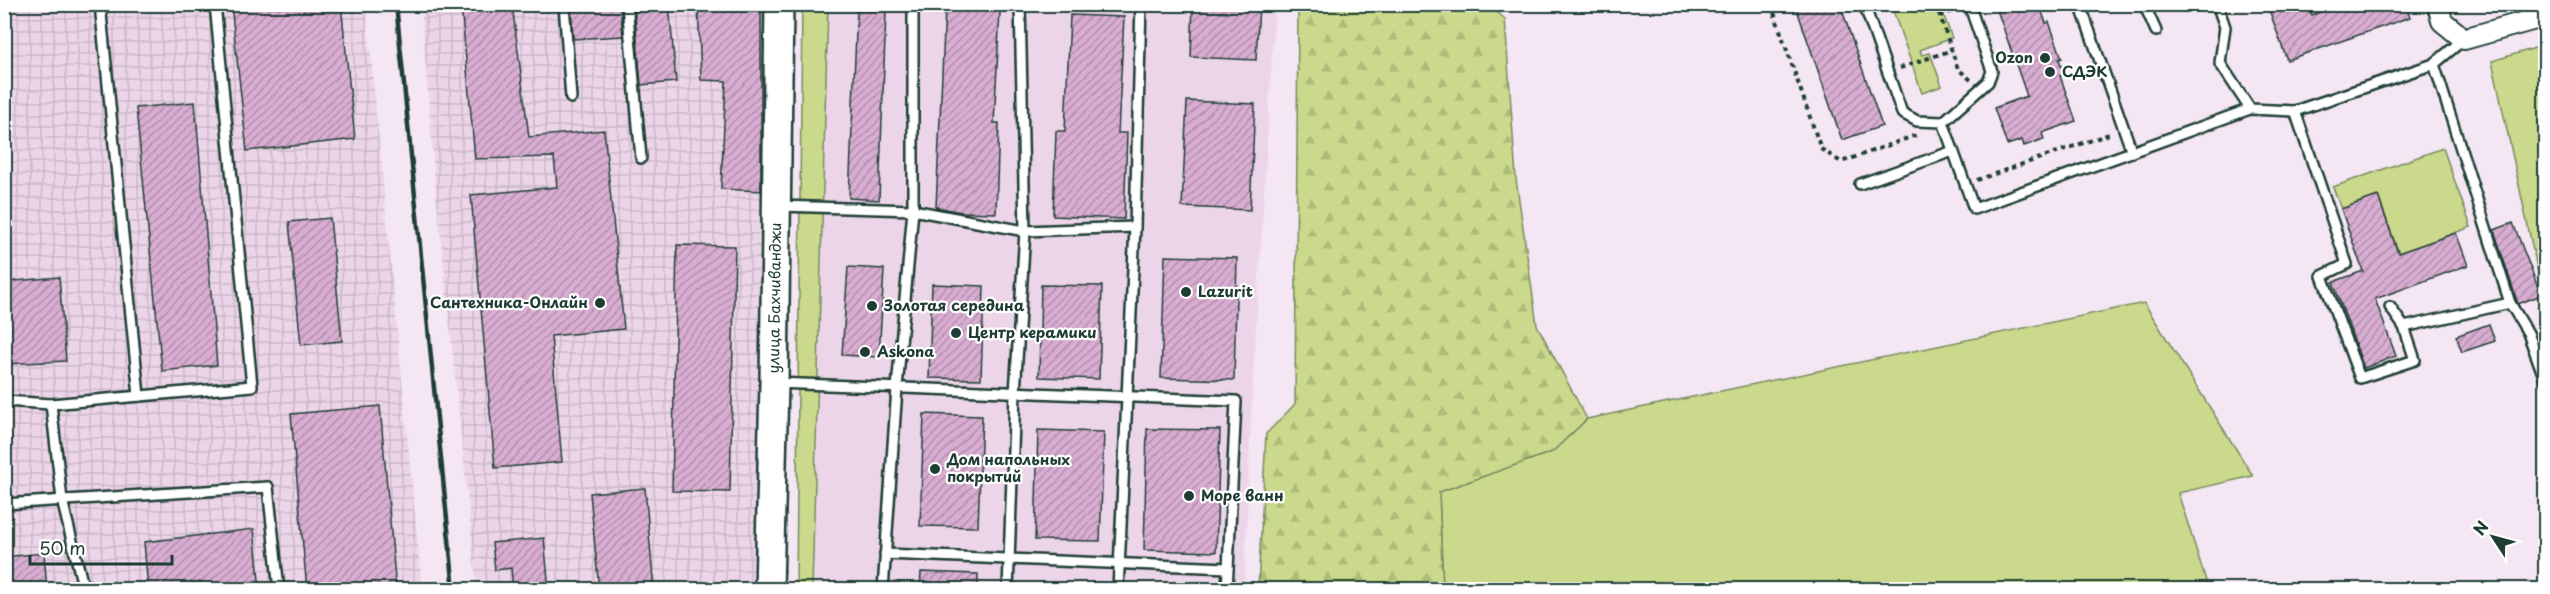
<svg xmlns="http://www.w3.org/2000/svg" width="2550" height="594" viewBox="0 0 2550 594" font-family="'Playpen Sans',sans-serif">
<defs>
<pattern id="industrial-grid" width="8" height="8" patternUnits="userSpaceOnUse" patternTransform="scale(1.5)"><rect width="8" height="8" fill="#ecd5e8"/><path d="M0 4h8M4 0v8" fill="none" stroke="#cab8c8"/></pattern>
<pattern id="forest-firs" width="22" height="20" patternUnits="userSpaceOnUse" patternTransform="scale(1.5)"><rect width="22" height="20" fill="#cbd98c"/><path d="M5 1l3.5 6h-7zM16 11l3.5 6h-7z" fill="#aebb79"/></pattern>
<pattern id="building-hatch" width="6" height="6" patternUnits="userSpaceOnUse" patternTransform="scale(1.5)"><rect width="6" height="6" fill="#d9add2"/><path d="M-1 1l2-2M0 6l6-6M5 7l2-2" fill="none" stroke="#af8eab"/></pattern>
</defs>
<rect width="100%" height="100%" fill="#f4e6f2"/>
<filter id="ink" filterUnits="userSpaceOnUse"><feTurbulence type="fractalNoise" baseFrequency=".0167" numOctaves="2"/><feDisplacementMap in="SourceGraphic" scale="12" xChannelSelector="R" yChannelSelector="G"/><feConvolveMatrix kernelMatrix="1 2 1 2 8 2 1 2 1" color-interpolation-filters="sRGB"/></filter>
<g filter="url(#ink)">
<polygon fill="#ecd5e8" points="828,5 1275,5 1252,395 1244,589 812,590"/>
<g fill="url(#industrial-grid)">
<polygon points="4,5 366,5 422,589 5,589"/>
<polygon points="421,5 763,5 762,589 477,589 435,182"/>
</g>
<g fill="#cbd98c" stroke="#758b60" stroke-width="1.5">
<polygon points="802,5 828,5 812,589 796,590"/>
<polygon points="1891,5 1940,5 1952,38 1920,50 1922,55 1930,53 1942,86 1922,93"/>
<polygon points="2545,45 2546,45 2545,305 2492,61"/>
<polygon points="2443,148 2471,227 2399,253 2378,196 2341,209 2333,187"/>
<polygon points="2144,303 2253,476 2178,493 2209,590 1443,589 1439,492 1552,452 1587,419"/>
</g>
<polygon fill="url(#forest-firs)" stroke="#758b60" stroke-width="1.5" points="1339,4 1489,5 1505,19 1516,179 1537,325 1587,419 1552,452 1439,492 1443,589 1258,589 1266,434 1295,404 1298,11"/>
<g fill="url(#building-hatch)" stroke="#1f3d34" stroke-width="1.5">
<polygon points="231,4 341,4 355,139 247,151"/>
<polygon points="461,4 512,4 529,137 604,130 624,329 551,336 562,462 495,468 471,195 557,187 554,157 475,159"/>
<polygon points="571,4 620,4 623,36 573,39"/>
<polygon points="634,4 669,4 676,82 641,85"/>
<polygon points="698,4 761,4 761,191 721,189 726,81 701,80"/>
<polygon points="1193,4 1259,4 1256,60 1191,57"/>
<polygon points="1795,4 1840,4 1882,126 1842,140"/>
<polygon points="1995,4 2039,4 2046,23 2049,22 2062,58 2059,59 2064,75 2060,76 2076,121 2042,133 2044,139 2024,146 2022,140 2007,145 1994,108 2027,96"/>
<polygon points="2267,4 2308,4 2312,15 2341,4 2406,4 2410,17 2287,60"/>
<polygon points="945,8 1000,11 994,123 999,123 996,213 961,212 936,207"/>
<polygon points="857,10 886,11 879,200 849,198"/>
<polygon points="1070,15 1124,17 1118,133 1127,133 1124,219 1053,216 1056,131 1065,131"/>
<polygon points="1187,101 1255,104 1250,210 1182,207"/>
<polygon points="195,102 217,365 162,371 136,108"/>
<polygon points="2378,196 2398,253 2456,233 2468,265 2375,299 2396,356 2364,368 2333,282 2363,271 2341,209"/>
<polygon points="330,218 342,341 301,345 289,222"/>
<polygon points="2513,223 2541,295 2518,304 2494,230"/>
<polygon points="677,245 735,246 730,492 672,491"/>
<polygon points="1165,256 1237,258 1234,380 1161,378"/>
<polygon points="848,267 884,269 879,357 842,355"/>
<polygon points="59,277 66,361 4,364 4,282"/>
<polygon points="932,284 984,286 981,379 929,378"/>
<polygon points="1041,285 1102,286 1099,379 1039,377"/>
<polygon points="2489,324 2495,341 2462,352 2456,336"/>
<polygon points="380,406 396,590 307,590 291,414"/>
<polygon points="924,414 982,416 978,527 920,526"/>
<polygon points="1147,429 1220,430 1216,552 1144,550"/>
<polygon points="1038,430 1104,432 1100,541 1035,540"/>
<polygon points="645,488 654,590 599,590 590,493"/>
<polygon points="254,529 260,590 148,590 144,542"/>
<polygon points="544,538 549,590 513,590 511,568 495,570 492,543"/>
<polygon points="44,553 47,590 4,590 4,557"/>
<polygon points="921,572 978,574 978,590 920,590"/>
</g>
<g fill="none" stroke-linecap="round" stroke-linejoin="round">
<g stroke="#1f3d34" stroke-width="14">
<g id="service">
<polyline points="100,4 139,396"/>
<polyline points="564,4 571,98"/>
<polyline points="627,4 641,158"/>
<polyline points="1864,4 1902,113 1917,121 1943,122 1974,209 2250,109"/>
<polyline points="2080,4 2132,152"/>
<polyline points="2144,4 2156,31"/>
<polyline points="2217,4 2225,27 2220,63 2250,109 2295,111 2434,64 2464,39"/>
<polyline points="2295,111 2347,264 2322,276 2360,378 2415,360 2404,327 2390,307"/>
<polyline points="1943,122 1988,82 1992,71 1969,4"/>
<polyline points="1860,184 1953,151"/>
<polyline points="779,206 913,210 1025,231 1135,227"/>
<polyline points="2510,303 2528,333 2546,382"/>
<polyline points="2404,327 2510,303 2434,64"/>
<polyline points="776,383 1236,401 1227,590"/>
<polyline points="4,401 51,404 252,386 215,4"/>
<polyline points="51,404 62,500 84,590"/>
<polyline points="4,504 268,487 279,590"/>
<polyline points="885,554 1228,568"/>
<polyline points="883,590 897,388 913,210 913,4"/>
<polyline points="1008,590 1015,393 1025,231 1020,4"/>
<polyline points="1118,590 1135,227 1141,4"/>
</g>
</g>
<g stroke="#1f3d34" stroke-width="24">
<polyline id="minor" points="2438,4 2442,21 2464,39 2546,16"/>
</g>
<g stroke="#1f3d34" stroke-width="32">
<g id="secondary">
<path id="s1" d="M769,590L774,383L779,4"/>
</g>
</g>
<g stroke="#1f3d34" stroke-width="4" stroke-dasharray="4.5 4.5" stroke-linecap="butt">
<polyline points="1771,4 1821,149 1841,162 1917,135"/>
<polyline points="1936,4 1958,69 1971,80"/>
<polyline points="2478,4 2481,4"/>
<polyline points="1940,16 1959,9"/>
<polyline points="1900,68 1952,50"/>
<polyline points="1977,180 2112,133"/>
</g>
<use href="#service" stroke="#fff" stroke-width="9"/>
<use href="#minor" stroke="#fff" stroke-width="20"/>
<use href="#secondary" stroke="#fff" stroke-width="27"/>
<polyline stroke="#1f3d34" stroke-width="4.5" points="396,4 454,590"/>
</g>
</g>
<g fill="#1f3d34" stroke="#fff" stroke-width="2">
<circle cx="2045" cy="58" r="6"/>
<circle cx="2050" cy="72" r="6"/>
<circle cx="1186" cy="292" r="6"/>
<circle cx="600" cy="303" r="6"/>
<circle cx="872" cy="306" r="6"/>
<circle cx="956" cy="333" r="6"/>
<circle cx="865" cy="352" r="6"/>
<circle cx="935" cy="469" r="6"/>
<circle cx="1189" cy="496" r="6"/>
</g>
<g text-anchor="middle" stroke-width="4.5" stroke-linejoin="round" paint-order="stroke">
<g font-size="15" font-weight="bold" fill="#1f3d34" stroke="#fff" text-anchor="start">
<text x="2033" y="63" text-anchor="end">Ozon</text>
<text x="2062" y="77">СДЭК</text>
<text x="1198" y="297">Lazurit</text>
<text x="588" y="308" text-anchor="end">Сантехника-Онлайн</text>
<text x="884" y="311">Золотая середина</text>
<text x="968" y="338">Центр керамики</text>
<text x="877" y="357">Askona</text>
<text x="947" y="465">Дом напольных<tspan x="947" dy="17">покрытий</tspan></text>
<text x="1201" y="501">Море ванн</text>
</g>
<g font-size="15" fill="#1f3d34" stroke="#fff">
<text dy="5" stroke="none"><textPath href="#s1" startOffset="292">улица Бахчиванджи</textPath></text>
</g>
</g>
<rect width="2550" height="594" fill="none" stroke="#fff" stroke-width="24"/>
<rect x="12" y="12" width="2526" height="570" fill="none" stroke="#1f3d34" stroke-width="2" filter="url(#ink)"/>
<g transform="translate(2493 537) rotate(306)" stroke="#ffffff" stroke-width="4.5" paint-order="stroke">
<path d="M0-4.5L10 22L0 15L-10 22Z" fill="#1f3d34"/>
<text y="-9" font-size="16" font-weight="bold" text-anchor="middle" fill="#1f3d34">N</text>
</g>
<path d="M30 555v9h142v-9" fill="none" stroke="#1f3d34" stroke-width="3"/>
<text x="39" y="555" font-size="18" fill="#1f3d34" stroke="#ffffff" stroke-width="4.5" paint-order="stroke">50 m</text>
</svg>
